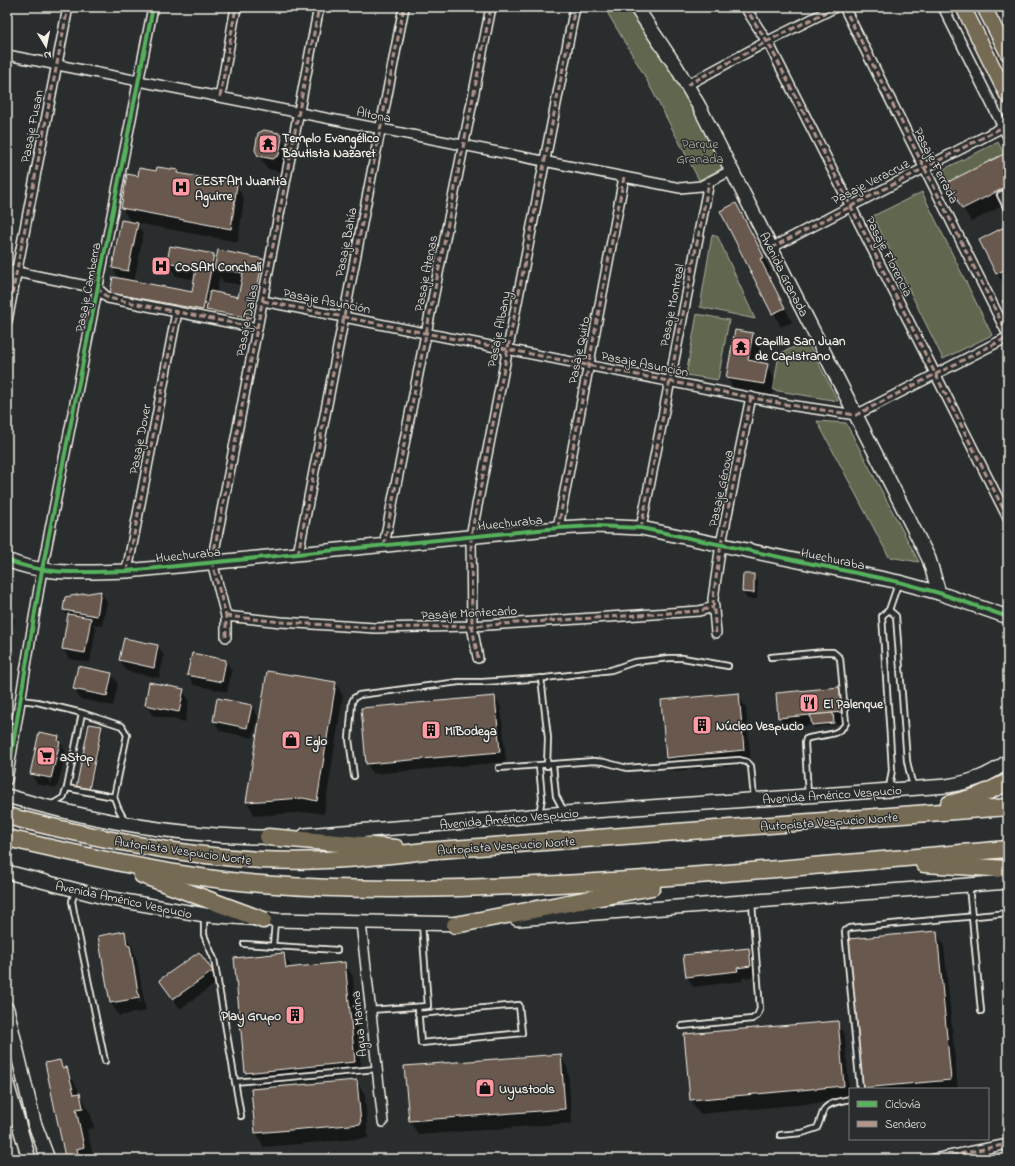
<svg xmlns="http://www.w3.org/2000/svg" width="1015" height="1166" viewBox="0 0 1015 1166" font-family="'Indie Flower',sans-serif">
<rect width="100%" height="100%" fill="#2a2d2e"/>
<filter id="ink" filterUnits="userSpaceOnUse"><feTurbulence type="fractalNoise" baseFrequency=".025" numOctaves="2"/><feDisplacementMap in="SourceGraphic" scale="8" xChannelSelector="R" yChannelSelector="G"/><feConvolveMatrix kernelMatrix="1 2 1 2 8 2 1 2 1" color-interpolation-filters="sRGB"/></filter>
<g filter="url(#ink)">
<g fill="#5e684f" stroke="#a9ac9c">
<polygon points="604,7 630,7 682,87 725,167 699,180 643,73"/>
<polygon points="998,142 1004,154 948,182 942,170"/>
<polygon points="922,192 992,335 943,359 873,216"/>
<polygon points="712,235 718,237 755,319 700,307"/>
<polygon points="697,314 729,320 718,380 686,375"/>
<polygon points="807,341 838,401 773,390 779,354"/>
<polygon points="817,421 846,423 919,562 889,557"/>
</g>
<g fill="#0007" fill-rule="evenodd">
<polygon points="279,134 289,153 286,169 281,172 267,169 256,150"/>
<polygon points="1008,163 1008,203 971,222 949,182"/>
<path d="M177,171L179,174L236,185L244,199L238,242L136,223L143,234L134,282L193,293L195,280L176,276L168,262L170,247L213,255L217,261L262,260L270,273L259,332L212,318L211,324L119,307L111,293L120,280L113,268L131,223L122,208L139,177L157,172ZM220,276L223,282L241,285L239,298L216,294Z"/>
<polygon points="736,204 771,271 767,273 792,322 781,327 722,211"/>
<polygon points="1008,226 1008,285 1005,287 997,273"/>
<polygon points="752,334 760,348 757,363 767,365 775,379 772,398 735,391 727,377"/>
<polygon points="754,575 758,582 757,599 747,599 743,592"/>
<polygon points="101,592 107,602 102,626 93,624 96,629 90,663 69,659 63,648 68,617 64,610"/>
<polygon points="7,609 9,610 15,620 11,641 7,641"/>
<polygon points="158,646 164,656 159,678 126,671 120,660"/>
<polygon points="226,661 232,671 227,692 194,685 188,675"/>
<polygon points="112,674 118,684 113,706 80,699 74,689"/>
<polygon points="335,682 343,696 324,814 311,812 255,816 247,802"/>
<polygon points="840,689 846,699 848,722 814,728 813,725 785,728 779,717"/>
<polygon points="183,690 189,700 185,722 152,715 146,705"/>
<polygon points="738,694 746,708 751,764 675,771 667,757"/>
<polygon points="495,697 501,707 506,762 373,774 367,764"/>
<polygon points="252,706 258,717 253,738 220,731 214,721"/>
<polygon points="101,727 103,730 90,793 79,791"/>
<path d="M58,737L66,753L57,788L37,784L31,774ZM59,745H61L51,783H49Z"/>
<path d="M124,932L132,946L137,961L146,1011L119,1016L111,1003ZM129,948L132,951L141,1002L139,1003Z"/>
<polygon points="936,932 944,946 958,1089 864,1089"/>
<polygon points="749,949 755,960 757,977 742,978 743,981 693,987 687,976"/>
<polygon points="199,953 218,982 180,1009 160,980"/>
<polygon points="284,954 292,968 345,963 353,977 362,1076 254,1087 246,1073 235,959"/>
<polygon points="837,1022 845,1035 850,1100 699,1114 691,1100"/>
<polygon points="560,1055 568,1069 572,1123 418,1135 410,1121"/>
<polygon points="60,1061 64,1068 67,1068 91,1115 94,1128 87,1130 94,1159 68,1159 66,1157"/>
<polygon points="357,1082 365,1095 368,1138 264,1147 256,1133"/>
</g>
<g fill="#67584e" stroke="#f4f1e8">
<polygon points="264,130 279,133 282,138 279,155 273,159 258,156 255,150 258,133"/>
<polygon points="1004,154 1008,162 1008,186 962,209 948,182"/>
<polygon points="157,167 178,170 177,173 237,184 231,229 121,208 127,174 138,176 139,168 156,171"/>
<polygon points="736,203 764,257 760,259 785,308 772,314 720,211"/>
<polygon points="121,220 138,223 128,271 112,268"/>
<polygon points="1008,225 1008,268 996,274 979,240"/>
<polygon points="170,246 214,254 203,310 110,293 113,277 192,292 196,268 167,262"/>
<polygon points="218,250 263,259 251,318 206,310 210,291 238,297 243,273 214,268"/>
<polygon points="1008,298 1008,313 1002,301"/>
<polygon points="735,330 753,333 748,360 768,364 764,384 726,378"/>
<polygon points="743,574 754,574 754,593 742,592"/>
<polygon points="101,591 97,616 63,610 65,597"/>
<polygon points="7,608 10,609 7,623"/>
<polygon points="68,614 91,618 85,653 62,649"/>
<polygon points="124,638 158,645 154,668 119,660"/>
<polygon points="192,653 226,660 222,682 187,675"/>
<polygon points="78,666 112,673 107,696 73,689"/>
<polygon points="267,671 336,682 317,801 303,798 246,802"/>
<polygon points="149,682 184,689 179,712 145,705"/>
<polygon points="840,687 843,712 778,718 776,693"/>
<polygon points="739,693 744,750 666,758 661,700"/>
<polygon points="495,696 500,752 366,764 361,708"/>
<polygon points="217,698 252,705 247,728 213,721"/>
<polygon points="833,713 834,723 812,725 810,715"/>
<polygon points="89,724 102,726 89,790 76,788"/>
<polygon points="39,732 59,736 58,741 60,742 51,778 30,774"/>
<polygon points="125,931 127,945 130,946 139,998 110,1003 98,936"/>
<polygon points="937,931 951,1080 862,1088 848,939"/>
<polygon points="749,948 751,966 737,968 738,971 686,977 683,955"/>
<polygon points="199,952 213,971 173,999 159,980"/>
<polygon points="284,953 286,968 345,962 355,1062 245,1073 234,958"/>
<polygon points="838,1021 844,1086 690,1100 684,1034"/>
<polygon points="561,1054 565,1109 409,1121 404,1066"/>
<polygon points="60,1060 62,1068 67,1067 74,1094 80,1093 83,1108 76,1109 84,1147 77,1149 79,1157 73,1159 72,1155 65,1157 45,1063"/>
<polygon points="357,1080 361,1124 255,1133 251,1089"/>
</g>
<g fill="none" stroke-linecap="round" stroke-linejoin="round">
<g stroke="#f4f1e8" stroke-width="8">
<g id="lane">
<polyline points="1008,191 1000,195 1008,211"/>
<polyline points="889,610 896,616 907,761 911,779 915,788"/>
<path d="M771,657L824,652H833L840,658L846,723C838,738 819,734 806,739L805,743L808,795"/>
<polyline points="541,678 548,738 547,766"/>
<polyline points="20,700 37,702 82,713 122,726 127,735 114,797 118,808 125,821"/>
<polyline points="553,765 556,796 564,811"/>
<polyline points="539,766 542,798 539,814"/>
<polyline points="499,768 594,761 604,762 627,768 739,760 747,762 751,766 754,798"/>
<polyline points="354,776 349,739 352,702 354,698 359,695 459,682 482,682 545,678 611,670 634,662 670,658 683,658 728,666"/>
<polyline points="67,788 114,797"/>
<polyline points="889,788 892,770 890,736 882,616 889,610 898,584"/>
<polyline points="51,805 63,798 67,788 82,713"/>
<polyline points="969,886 981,1011"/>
<polyline points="75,892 72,901 74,912 105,1061"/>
<polyline points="204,916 204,935 214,959 241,1116"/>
<polyline points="244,944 337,950"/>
<polyline points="273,946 275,922"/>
<polyline points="418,1007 421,1043 522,1033 519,1005 418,1014"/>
<polyline points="370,1010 428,1006 422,924"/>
<polyline points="682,1026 752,1019 757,1016 760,1009 752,903"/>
<polyline points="235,1082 376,1069"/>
<polyline points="860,1089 845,931 850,928 1008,913"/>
<path d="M780,1135L802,1133L817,1128C820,1122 821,1116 824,1110C828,1102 842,1101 850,1099"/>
</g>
</g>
<g stroke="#f4f1e8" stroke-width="12">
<g id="street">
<polyline points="745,7 771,48 1008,518"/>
<polyline points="844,7 1008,335"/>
<polyline points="943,7 1008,137"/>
<polyline points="7,55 680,188 701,186 732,170"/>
<polyline points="687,85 768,41 836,7"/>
<polyline points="220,97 236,7"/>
<polyline points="771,248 1003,127"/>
<polyline points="7,270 97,288 108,298 257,328"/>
<polyline points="263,301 789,405 856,415 1008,337"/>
<polyline points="7,321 68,7"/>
<polyline points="558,528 624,177"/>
<polyline points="641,528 709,182"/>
<polyline points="384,545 491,7"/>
<polyline points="298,554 404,7"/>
<polyline points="127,571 177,312"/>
<polyline points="226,616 281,622 375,628 472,626 699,611 714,607"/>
<polyline points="716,633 713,599 721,544 751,397"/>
<polyline points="226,637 226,616 212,562 319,7"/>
<polyline points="478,658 472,626 471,536 575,7"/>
<polyline points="7,780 42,570 153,7"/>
<polyline points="361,923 383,1122"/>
<polyline points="934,1159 1008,1144"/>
</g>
</g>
<g stroke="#f4f1e8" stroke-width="16">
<g id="secondary">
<polyline points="636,7 677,68 700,108 929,559 939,593"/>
<path d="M7,560C45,576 86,572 127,571L558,528L595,526L641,528L899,582L939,593L1008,617"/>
<path d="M7,796C76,816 144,830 216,835C236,836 257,838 277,837"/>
<path d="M305,835L433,825L565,813L947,786C971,782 989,776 1008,761"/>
<polyline points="7,872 107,898 205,915 276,920 464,924"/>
<polyline points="517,919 1008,882"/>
<polyline points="7,1009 34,1122 48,1159"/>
<polyline points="7,1084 29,1159"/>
</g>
</g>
<g stroke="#f4f1e8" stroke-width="17">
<g id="primary">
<polyline points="963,7 1008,97"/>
<polyline points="984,7 1008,54"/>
</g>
</g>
<g stroke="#f4f1e8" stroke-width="19">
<g id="highway">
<polyline points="949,804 978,796 1008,782"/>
<path d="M7,816C90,837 174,855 260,860C315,863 370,858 425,851L1008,807"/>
<polyline points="268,837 396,848"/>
<path d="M7,838C91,857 175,877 261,884C360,892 460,889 559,884C709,876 858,862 1008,849"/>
<polyline points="924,864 1008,869"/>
<polyline points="142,875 263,920"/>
<polyline points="455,925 652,887"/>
</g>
</g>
<use href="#lane" stroke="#2a2d2e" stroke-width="4.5"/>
<use href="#street" stroke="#2a2d2e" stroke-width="9"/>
<use href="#secondary" stroke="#2a2d2e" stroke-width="13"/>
<use href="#primary" stroke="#746b52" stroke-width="14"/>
<use href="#highway" stroke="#746b52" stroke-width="16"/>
<g stroke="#b2968c" stroke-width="3" stroke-dasharray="6 3" stroke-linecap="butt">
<polyline points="745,7 771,48 1008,518"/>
<polyline points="844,7 1008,335"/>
<polyline points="687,85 768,41 836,7"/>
<polyline points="220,97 236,7"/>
<polyline points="771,248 1003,127"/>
<polyline points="97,288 108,298 257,328"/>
<polyline points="263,301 789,405 856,415 1008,337"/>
<polyline points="7,321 68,7"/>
<polyline points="558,528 624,177"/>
<polyline points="641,528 709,182"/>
<polyline points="384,545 491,7"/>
<polyline points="298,554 404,7"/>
<polyline points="127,571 177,312"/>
<polyline points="226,616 281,622 375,628 472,626 699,611 714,607"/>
<polyline points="716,633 713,599 721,544 751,397"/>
<polyline points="226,637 226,616 212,562 319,7"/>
<polyline points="478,658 472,626 471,536 575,7"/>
<polyline points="934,1159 1008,1144"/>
</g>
<g stroke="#2a2d2e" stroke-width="6">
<g id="cycleway">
<path d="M7,560C45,576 86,572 127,571L558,528L595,526L641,528L899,582L939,593L1008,617"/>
<polyline points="7,780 42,570 153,7"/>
</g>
</g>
<use href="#cycleway" stroke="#56b35d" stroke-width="4"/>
</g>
</g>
<defs>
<g id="temple-square" transform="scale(1)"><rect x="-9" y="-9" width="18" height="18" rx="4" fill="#ff9aa2" stroke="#2a2d2e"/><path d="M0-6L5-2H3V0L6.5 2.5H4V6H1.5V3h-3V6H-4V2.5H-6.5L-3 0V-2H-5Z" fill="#111"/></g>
<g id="hospital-square" transform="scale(1)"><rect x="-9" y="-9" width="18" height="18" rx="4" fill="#ff9aa2" stroke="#2a2d2e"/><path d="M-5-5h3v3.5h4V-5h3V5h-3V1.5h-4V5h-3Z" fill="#111"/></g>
<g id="restaurant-square" transform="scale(1)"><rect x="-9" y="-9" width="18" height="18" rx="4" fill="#ff9aa2" stroke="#2a2d2e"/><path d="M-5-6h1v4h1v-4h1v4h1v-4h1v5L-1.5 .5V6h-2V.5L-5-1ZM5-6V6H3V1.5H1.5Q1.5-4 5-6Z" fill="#111"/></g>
<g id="building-square" transform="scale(1)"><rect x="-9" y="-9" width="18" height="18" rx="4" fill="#ff9aa2" stroke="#2a2d2e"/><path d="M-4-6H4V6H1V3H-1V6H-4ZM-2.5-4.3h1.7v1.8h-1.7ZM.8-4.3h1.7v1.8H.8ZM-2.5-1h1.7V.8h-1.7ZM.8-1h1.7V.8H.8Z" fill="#111"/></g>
<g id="shop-square" transform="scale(1)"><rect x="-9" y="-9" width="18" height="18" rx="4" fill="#ff9aa2" stroke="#2a2d2e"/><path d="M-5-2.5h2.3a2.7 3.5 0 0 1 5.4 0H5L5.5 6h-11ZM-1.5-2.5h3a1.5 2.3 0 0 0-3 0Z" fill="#111"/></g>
<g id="supermarket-square" transform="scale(1)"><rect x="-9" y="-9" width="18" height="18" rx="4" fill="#ff9aa2" stroke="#2a2d2e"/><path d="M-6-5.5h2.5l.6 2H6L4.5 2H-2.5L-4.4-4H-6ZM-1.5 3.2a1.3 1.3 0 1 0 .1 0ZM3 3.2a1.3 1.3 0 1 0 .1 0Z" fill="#111"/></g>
</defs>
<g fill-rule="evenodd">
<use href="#temple-square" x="268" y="144"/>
<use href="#hospital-square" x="181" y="187"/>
<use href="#hospital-square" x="161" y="266"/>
<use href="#temple-square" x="741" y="347"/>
<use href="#restaurant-square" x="809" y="703"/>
<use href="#building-square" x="702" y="725"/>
<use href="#building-square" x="431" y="730"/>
<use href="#shop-square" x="291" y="740"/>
<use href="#supermarket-square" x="46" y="756"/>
<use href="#building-square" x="295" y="1015"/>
<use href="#shop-square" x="485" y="1088"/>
</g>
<g text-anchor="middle" stroke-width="3" stroke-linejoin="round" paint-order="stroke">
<g font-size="13" fill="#f4f1e8" stroke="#2a2d2e">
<text transform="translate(374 114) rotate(11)" y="5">Altona</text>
<text transform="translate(31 126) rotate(-79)" y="5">Pasaje Fusan</text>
<text transform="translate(937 165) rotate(63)" y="5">Pasaje Ferrada</text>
<text transform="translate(870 181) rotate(-27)" y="5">Pasaje Veracruz</text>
<text transform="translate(345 242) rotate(-79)" y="5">Pasaje Bahía</text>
<text transform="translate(890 256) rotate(63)" y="5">Pasaje Florencia</text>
<text transform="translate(425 273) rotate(-79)" y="5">Pasaje Atenas</text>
<text transform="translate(785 274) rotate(63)" y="5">Avenida Granada</text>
<text transform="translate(87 287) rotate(-79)" y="5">Pasaje Camberra</text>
<text transform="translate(327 300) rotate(11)" y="5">Pasaje Asunción</text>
<text transform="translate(671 305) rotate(-79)" y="5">Pasaje Montreal</text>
<text transform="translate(246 320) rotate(-79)" y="5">Pasaje Dallas</text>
<text transform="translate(498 329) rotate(-79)" y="5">Pasaje Albany</text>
<text transform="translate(578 350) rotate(-79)" y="5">Pasaje Quito</text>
<text transform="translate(645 363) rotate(11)" y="5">Pasaje Asunción</text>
<text transform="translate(139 439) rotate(-79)" y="5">Pasaje Dover</text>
<text transform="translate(720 488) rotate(-78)" y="5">Pasaje Génova</text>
<text transform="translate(510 522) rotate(-6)" y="5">Huechuraba</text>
<text transform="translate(188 554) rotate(-6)" y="5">Huechuraba</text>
<text transform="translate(833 558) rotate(12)" y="5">Huechuraba</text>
<text transform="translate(469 612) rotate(-3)" y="5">Pasaje Montecarlo</text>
<text transform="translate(832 794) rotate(-4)" y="5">Avenida Américo Vespucio</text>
<text transform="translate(509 818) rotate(-5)" y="5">Avenida Américo Vespucio</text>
<text transform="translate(829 821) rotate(-4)" y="5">Autopista Vespucio Norte</text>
<text transform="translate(506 845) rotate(-4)" y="5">Autopista Vespucio Norte</text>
<text transform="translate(183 850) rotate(8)" y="5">Autopista Vespucio Norte</text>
<text transform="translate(124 899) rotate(12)" y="5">Avenida Américo Vespucio</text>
<text transform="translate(358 1024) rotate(-96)" y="5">Agua Marina</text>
</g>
<g font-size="13" font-weight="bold" fill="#f4f1e8" stroke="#2a2d2e" text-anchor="start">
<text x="282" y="142">Templo Evangélico<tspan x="282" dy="15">Bautista Nazaret</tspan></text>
<text x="195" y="185">CESFAM Juanita<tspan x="195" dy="15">Aguirre</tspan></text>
<text x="175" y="271">COSAM Conchalí</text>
<text x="755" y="345">Capilla San Juan<tspan x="755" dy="15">de Capistrano</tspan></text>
<text x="823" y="708">El Palenque</text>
<text x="716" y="730">Núcleo Vespucio</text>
<text x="445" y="735">MiBodega</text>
<text x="305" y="745">Eglo</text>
<text x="60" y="761">aStop</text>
<text x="281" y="1020" text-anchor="end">Play Grupo</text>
<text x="499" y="1093">Uyustools</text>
</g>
<g font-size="13" fill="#b8baab" stroke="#2a2d2e">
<text x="700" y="148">Parque<tspan x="700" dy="15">Granada</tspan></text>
</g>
</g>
<rect width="1015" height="1166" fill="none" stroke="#2a2d2e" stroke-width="24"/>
<rect x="12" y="12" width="991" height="1142" fill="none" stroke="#f4f1e8" stroke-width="1.5" filter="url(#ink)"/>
<rect x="849" y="1088" width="140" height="52" fill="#2a2d2e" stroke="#7b7b78"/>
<rect x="857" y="1101" width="20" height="6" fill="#56b35d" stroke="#7b7b78"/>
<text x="885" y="1108" font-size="12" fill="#f4f1e8">Ciclovía</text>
<rect x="857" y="1121" width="20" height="6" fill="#b2968c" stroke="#7b7b78"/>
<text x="885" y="1128" font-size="12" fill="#f4f1e8">Sendero</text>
<g transform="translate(46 46) rotate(170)" stroke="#2a2d2e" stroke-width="3" paint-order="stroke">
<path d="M0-3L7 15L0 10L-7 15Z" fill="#f4f1e8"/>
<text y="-6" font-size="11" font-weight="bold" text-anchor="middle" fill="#f4f1e8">N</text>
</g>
</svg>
